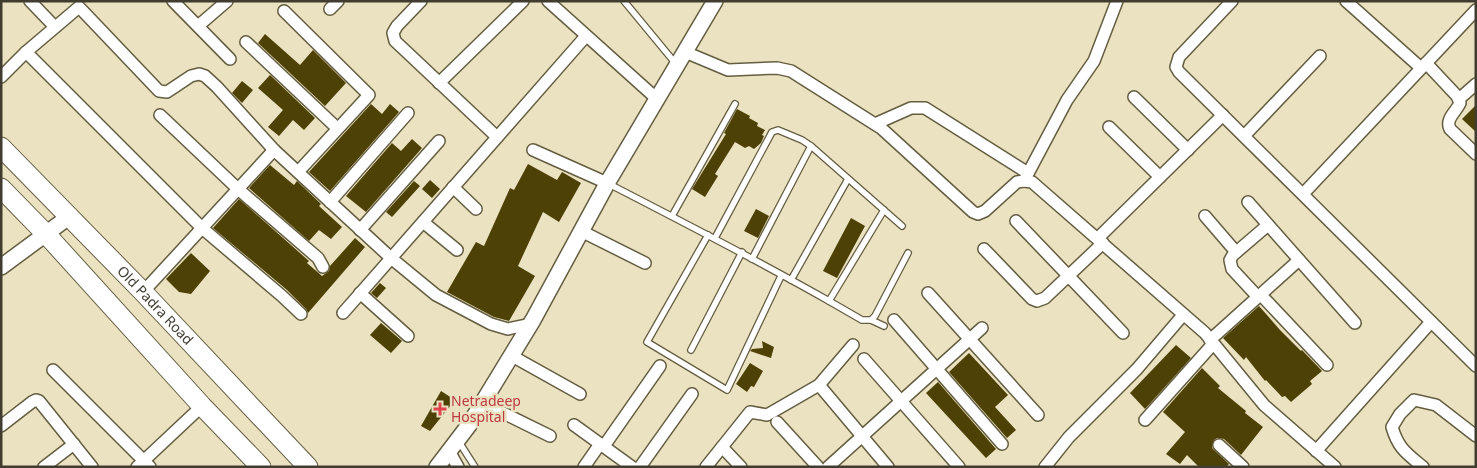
<svg xmlns="http://www.w3.org/2000/svg" width="1477" height="468" viewBox="0 0 1477 468" font-family="'Noto Sans',sans-serif">
<rect width="100%" height="100%" fill="#eae2c1"/>
<g fill="#4e4106">
<polygon points="265,34 300,65 313,50 346,83 325,106 258,43"/>
<polygon points="270,75 315,118 304,130 293,120 279,136 268,127 283,110 258,88"/>
<polygon points="242,81 253,90 242,103 232,93"/>
<polygon points="371,104 382,114 390,104 399,112 330,191 309,172"/>
<polygon points="1476,105 1476,132 1462,119"/>
<polygon points="737,109 750,116 749,118 758,123 757,126 765,130 762,135 764,136 761,143 754,149 749,146 745,148 735,142 715,174 718,176 705,197 692,189 726,134 724,133"/>
<polygon points="412,139 422,148 366,212 346,196 392,143 401,151"/>
<polygon points="528,164 557,180 562,172 581,183 559,222 543,212 518,266 535,276 509,321 494,317 447,292 476,242 484,246 510,188 514,190"/>
<polygon points="270,165 294,185 297,181 321,204 319,206 342,227 331,239 319,230 309,241 249,188"/>
<polygon points="430,180 440,189 432,198 422,189"/>
<polygon points="414,181 420,186 392,217 386,212"/>
<polygon points="239,199 309,261 307,263 322,276 329,271 330,266 355,238 365,247 308,313 306,309 287,290 213,228"/>
<polygon points="756,209 769,216 758,238 744,231"/>
<polygon points="851,218 865,226 837,278 823,271"/>
<polygon points="191,253 210,271 191,294 179,292 166,279"/>
<polygon points="380,283 386,288 377,298 371,293"/>
<polygon points="1259,306 1280,330 1301,351 1302,350 1322,371 1310,381 1312,384 1291,402 1285,396 1282,397 1266,380 1265,381 1246,357 1244,360 1223,338"/>
<polygon points="381,323 402,341 391,353 370,335"/>
<polygon points="762,341 774,347 771,358 750,351 752,349 763,348"/>
<polygon points="1176,345 1191,358 1145,409 1130,393"/>
<polygon points="969,353 1008,395 995,407 1016,430 1007,438 949,372"/>
<polygon points="750,363 763,371 754,387 751,386 747,392 736,384"/>
<polygon points="1202,368 1220,386 1218,388 1246,411 1245,413 1263,427 1241,455 1224,439 1217,438 1214,440 1212,448 1229,464 1226,467 1199,467 1187,455 1180,464 1166,454 1185,432 1163,412"/>
<polygon points="938,382 996,449 986,458 926,393"/>
<polygon points="441,391 455,400 430,431 421,426"/>
</g>
<g fill="none" stroke-linecap="round" stroke-linejoin="round">
<g stroke="#645d40" stroke-width="8">
<g id="service">
<polyline points="624,1 676,64"/>
<path d="M609,184C683,222 757,260 829,301L884,210"/>
<polyline points="672,216 735,104"/>
<polyline points="708,235 647,342 727,390 781,276"/>
<polyline points="715,238 772,132 778,130 802,140 811,146 902,226"/>
<polyline points="752,259 811,146"/>
<polyline points="791,280 848,179"/>
<polyline points="829,301 862,320 871,320 875,316 908,253"/>
<polyline points="871,320 884,326"/>
<polyline points="691,350 742,252"/>
<polyline points="459,442 475,467"/>
</g>
</g>
<g stroke="#645d40" stroke-width="14">
<g id="minor">
<polyline points="30,1 55,27"/>
<polyline points="173,1 230,59"/>
<polyline points="421,1 397,26 393,33 395,41 497,137"/>
<polyline points="548,1 657,99"/>
<polyline points="1232,1 1179,57 1176,67 1179,72 1476,366"/>
<polyline points="1346,1 1421,68"/>
<polyline points="330,9 338,1"/>
<polyline points="284,11 369,95 298,172"/>
<polyline points="198,26 227,1"/>
<polyline points="246,42 337,128"/>
<polyline points="26,52 202,228 282,296 301,314"/>
<polyline points="685,52 728,70 777,68 791,71 881,128 973,212 978,214 985,211 1017,182 1024,181 1032,182 1205,333 1264,405 1335,467"/>
<path d="M1426,63L1457,96L1460,103C1456,112 1445,119 1450,129L1476,154"/>
<polyline points="1,77 26,52 79,7 159,91 167,92 191,76 199,74 205,76 217,87 274,150"/>
<polyline points="439,83 523,1"/>
<polyline points="1134,97 1188,150"/>
<polyline points="1459,99 1476,84"/>
<polyline points="160,115 238,189 318,258 323,267"/>
<polyline points="875,124 911,108 925,108 1028,173"/>
<polyline points="1109,127 1160,177"/>
<polyline points="1244,136 1320,56"/>
<polyline points="533,150 607,183"/>
<polyline points="1024,181 1067,100 1094,61 1117,1"/>
<polyline points="453,187 476,209"/>
<polyline points="1303,194 1476,10"/>
<polyline points="330,202 408,113"/>
<polyline points="1248,202 1355,323"/>
<polyline points="1205,216 1236,252"/>
<polyline points="1016,221 1123,333"/>
<polyline points="423,222 457,250"/>
<polyline points="360,230 439,141"/>
<polyline points="581,231 645,263"/>
<polyline points="1098,238 1223,115"/>
<polyline points="984,249 1032,299 1037,301 1045,298 1103,243"/>
<polyline points="143,292 274,150 391,258 436,295 491,324 508,329 531,324"/>
<polyline points="360,293 408,336"/>
<polyline points="928,293 1038,415"/>
<polyline points="1261,295 1327,365"/>
<polyline points="1258,297 1232,269 1230,260 1233,255 1268,225"/>
<polyline points="343,313 586,36"/>
<polyline points="894,320 1002,444"/>
<polyline points="1210,340 1299,260"/>
<polyline points="512,356 580,394"/>
<polyline points="864,359 959,467"/>
<polyline points="53,370 150,467"/>
<polyline points="819,385 888,467"/>
<polyline points="483,403 550,436"/>
<polyline points="1145,420 1213,344"/>
<polyline points="777,422 818,467"/>
<polyline points="574,425 632,467"/>
<polyline points="1,426 32,402 36,400 39,401 92,467"/>
<polyline points="1219,445 1243,467"/>
<polyline points="604,446 660,366"/>
<polyline points="722,447 741,467"/>
<polyline points="449,451 458,467"/>
<polyline points="1316,451 1431,322"/>
<polyline points="44,467 74,444"/>
<polyline points="137,467 202,406"/>
<polyline points="584,467 600,444"/>
<polyline points="640,467 692,394"/>
<polyline points="706,467 750,412 767,415 819,385 853,345"/>
<polyline points="828,467 982,328"/>
<polyline points="1045,467 1069,437 1137,369 1183,315"/>
<path d="M1423,467C1406,453 1398,448 1392,427L1400,414L1414,400L1436,405L1476,436"/>
</g>
</g>
<g stroke="#645d40" stroke-width="18">
<g id="tertiary">
<polyline points="1,267 70,216"/>
<polyline points="437,467 469,425 533,320 609,180 715,1"/>
</g>
</g>
<g stroke="#645d40" stroke-width="21">
<g id="primary">
<path id="s1" d="M1,147L143,292L308,467"/>
<polyline points="1,188 46,234 202,406 261,467"/>
</g>
</g>
<use href="#service" stroke="#fff" stroke-width="5.5"/>
<use href="#minor" stroke="#fff" stroke-width="11"/>
<use href="#tertiary" stroke="#fff" stroke-width="15"/>
<use href="#primary" stroke="#fff" stroke-width="19"/>
</g>
<path fill="#e0444e" stroke="#eae2c1" stroke-width="2" d="M437.5 401.5h5v5h5v5h-5v5h-5v-5h-5v-5h5z"/>
<g text-anchor="middle" stroke-width="5" stroke-linejoin="round" paint-order="stroke">
<g font-size="14" fill="#403d30" stroke="#eae2c1">
<text dy="5" stroke="none"><textPath href="#s1" startOffset="221">Old Padra Road</textPath></text>
</g>
<g font-size="14" fill="#be3a42" stroke="#eae2c1" text-anchor="start">
<text x="451" y="406">Netradeep<tspan x="451" dy="16">Hospital</tspan></text>
</g>
</g>
<rect width="1477" height="468" fill="none" stroke="#403d30" stroke-width="5"/>
</svg>
